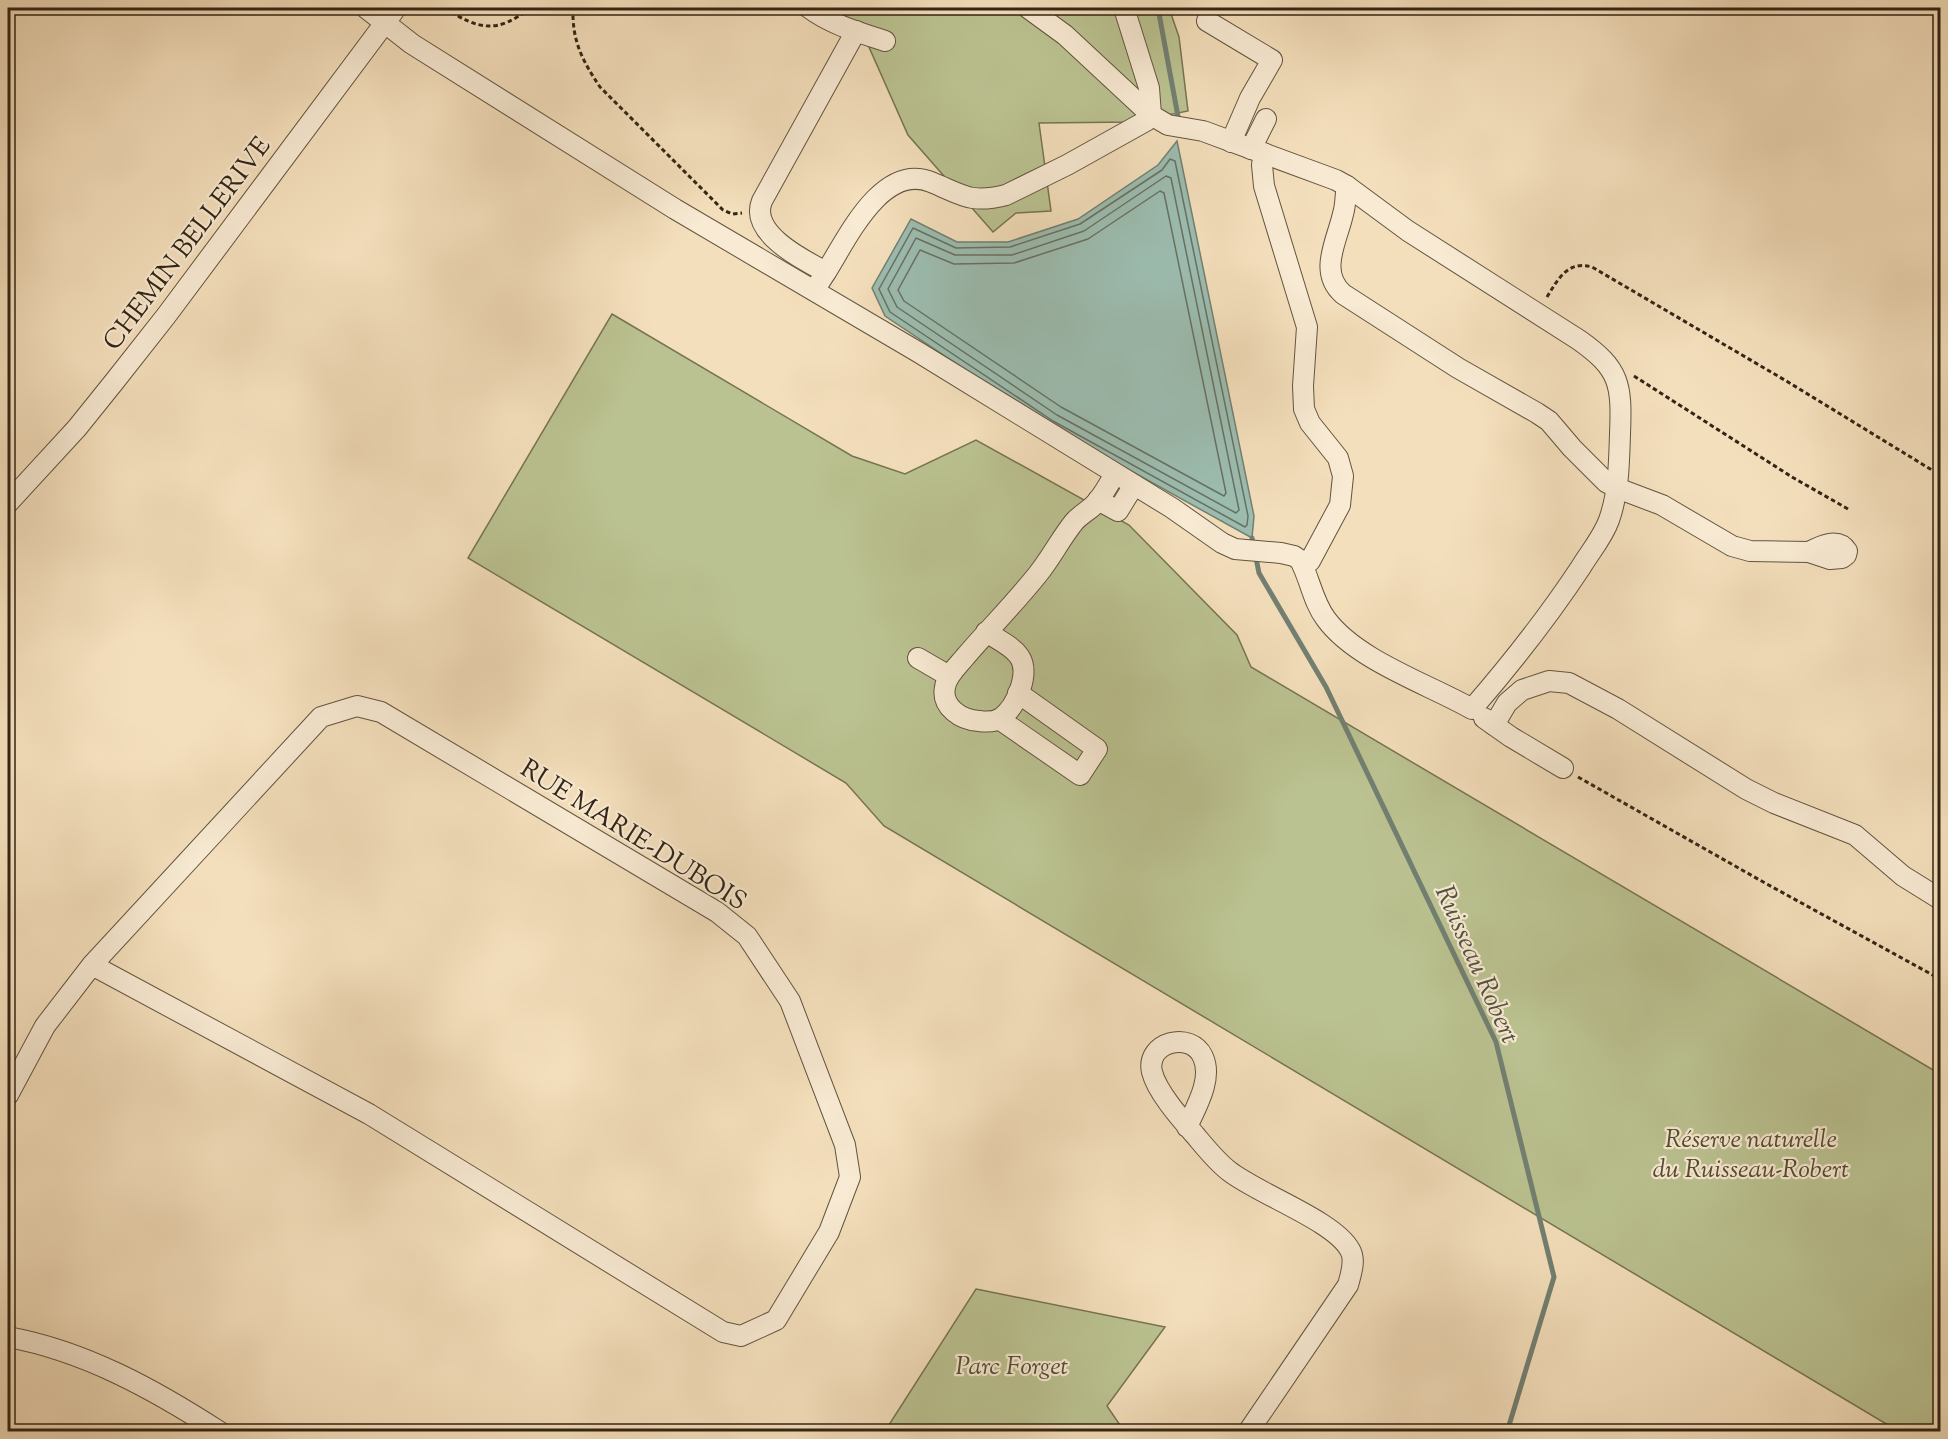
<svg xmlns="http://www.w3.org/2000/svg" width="1948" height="1439" viewBox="0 0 1948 1439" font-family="'Sorts Mill Goudy',serif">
<rect width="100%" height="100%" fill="#f4dfbc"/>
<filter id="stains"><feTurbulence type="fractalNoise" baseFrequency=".00333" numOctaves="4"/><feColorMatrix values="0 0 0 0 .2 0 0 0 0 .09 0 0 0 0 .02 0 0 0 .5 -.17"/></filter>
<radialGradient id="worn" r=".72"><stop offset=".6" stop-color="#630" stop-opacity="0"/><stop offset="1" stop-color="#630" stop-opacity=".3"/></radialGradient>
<g fill="#bbc291" stroke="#767452" stroke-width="1.5">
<polygon points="836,8 1169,8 1179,37 1188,111 1133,122 1039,123 1051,211 1016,213 993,232 908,135 868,45"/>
<polygon points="612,314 852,456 905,474 976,440 1129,525 1237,635 1251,667 1940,1074 1940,1431 1898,1431 884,826 846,783 468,558"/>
<polygon points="976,1289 1165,1327 1107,1406 1124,1431 885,1431"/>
</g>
<polygon fill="#9cbdb1" stroke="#728072" stroke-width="1.5" points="1177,141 1254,516 1252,538 1050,426 885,316 872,288 911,219 957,242 1008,242 1078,219 1158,165"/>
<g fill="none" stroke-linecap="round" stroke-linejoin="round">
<g stroke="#677162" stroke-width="1.5">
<polygon points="1170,159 1175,161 1248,516 1247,525 1245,527 1053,421 890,312 879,289 913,228 956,248 1010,247 1080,224 1162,170"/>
<polygon points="1166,176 1171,178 1239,510 1236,513 1057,415 897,307 888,289 916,238 955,255 1012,255 1084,231"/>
<polygon points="1160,191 1164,193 1226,493 1224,496 1061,407 904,301 898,290 920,250 954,264 1014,263 1088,239"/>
</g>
<g stroke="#728072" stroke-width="5">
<polyline points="1158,8 1179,122"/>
<polyline points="1252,538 1259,573 1326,687 1496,1042 1554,1277 1507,1432"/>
</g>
<g stroke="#62543e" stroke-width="22">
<g id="minor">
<path d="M366,8L412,44L675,209L918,352L1172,508L1222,543L1235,549L1281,553L1294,556L1300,560C1310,579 1313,602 1326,619C1356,660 1428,684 1472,709C1511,664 1548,617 1581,567C1590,552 1603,537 1609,520C1619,492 1619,462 1620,434C1622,384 1620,369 1579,340L1408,231L1347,186L1336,180L1203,131L1168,125L1151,115L1065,35L1028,8"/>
<path d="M809,8C832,25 858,32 885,41"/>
<polyline points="1207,21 1272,60 1250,98 1231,142"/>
<polyline points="1251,149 1266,119"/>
<polyline points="1264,153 1262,165 1264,186 1307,327 1303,386 1304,409 1310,423 1338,458 1343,476 1340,505 1310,561 1303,566"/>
<path d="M1347,186C1345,195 1346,205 1343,214C1337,241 1318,272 1343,294L1458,368L1537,413L1549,421L1572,448L1606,482L1617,488L1662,505L1732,546L1750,551L1809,552L1830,559L1842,558L1846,555L1847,551C1838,537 1820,546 1809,552"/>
<path d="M826,272C847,239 882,162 931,182C963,195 970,204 1006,195L1067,165L1146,121L1151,115L1149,88L1124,8"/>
<path d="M819,283L826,272C803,260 749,233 762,201L856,31"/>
<polyline points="1098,500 1118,511 1134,485"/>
<polyline points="8,503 77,428 114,382 166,316 396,8"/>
<path d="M986,632C997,639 1012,646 1019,656C1031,673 1016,707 1001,718C995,722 986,722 979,721C961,720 941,707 945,687C947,675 958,666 965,657C989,629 1015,603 1038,574C1051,558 1061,538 1074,522C1079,516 1086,512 1092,507C1102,498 1108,485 1115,474"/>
<polyline points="918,658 949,676"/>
<polyline points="1484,718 1511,737 1563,768"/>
<polyline points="999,719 1080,775 1097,749 1018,693"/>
<polyline points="1494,725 1507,703 1522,690 1549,681 1569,683 1618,709 1746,789 1774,803 1855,835 1903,876 1940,899"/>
<polyline points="8,1095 45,1026 92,965 321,717 357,706 381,712 717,912 747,936 790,1001 845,1145 850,1177 829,1232 776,1320 741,1336 723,1332 369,1114 92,965"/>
<path d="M1187,1127C1196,1107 1213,1079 1203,1057C1191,1030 1145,1042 1152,1072C1157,1092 1181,1119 1195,1135C1206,1148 1216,1161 1229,1171C1258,1194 1335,1221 1350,1250C1356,1260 1351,1274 1348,1285L1248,1432"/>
<path d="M8,1337C85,1351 155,1390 220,1432"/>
</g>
</g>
<g stroke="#322514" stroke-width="3" stroke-dasharray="4.5 3" stroke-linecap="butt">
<path d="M445,8C479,30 497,34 530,8"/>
<path d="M573,8C572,41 582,60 600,87L723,210L732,214L742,213"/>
<polyline points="257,145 266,150"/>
<path d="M1547,297C1558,279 1568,260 1592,267L1788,382L1940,475"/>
<polyline points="1634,376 1792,477 1848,509"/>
<polyline points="1578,777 1765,883 1940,979"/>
</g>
<use href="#minor" stroke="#f8ead3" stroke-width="20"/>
</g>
<g text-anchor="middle" stroke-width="4.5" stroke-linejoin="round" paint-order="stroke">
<g font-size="26" fill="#322514" stroke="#f8ead3">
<text transform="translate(186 243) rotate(-53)" y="9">CHEMIN BELLERIVE</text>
<text transform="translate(634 834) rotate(32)" y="9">RUE MARIE-DUBOIS</text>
</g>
<g font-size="26" font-style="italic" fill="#544c33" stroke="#f8ead3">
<text x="1751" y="1147">Réserve naturelle<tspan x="1751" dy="30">du Ruisseau-Robert</tspan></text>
<text x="1012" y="1374">Parc Forget</text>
</g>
<g font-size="27" font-style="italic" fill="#525343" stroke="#f8ead3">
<text transform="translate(1478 964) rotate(66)" y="9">Ruisseau Robert</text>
</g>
</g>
<rect width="1948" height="1439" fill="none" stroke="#f4dfbc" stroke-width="30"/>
<rect x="9" y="9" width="1930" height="1421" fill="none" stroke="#322514" stroke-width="3"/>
<rect x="15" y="15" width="1918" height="1409" fill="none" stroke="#322514" stroke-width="1.5"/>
<rect width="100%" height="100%" filter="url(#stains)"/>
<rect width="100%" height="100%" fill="url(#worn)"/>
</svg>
